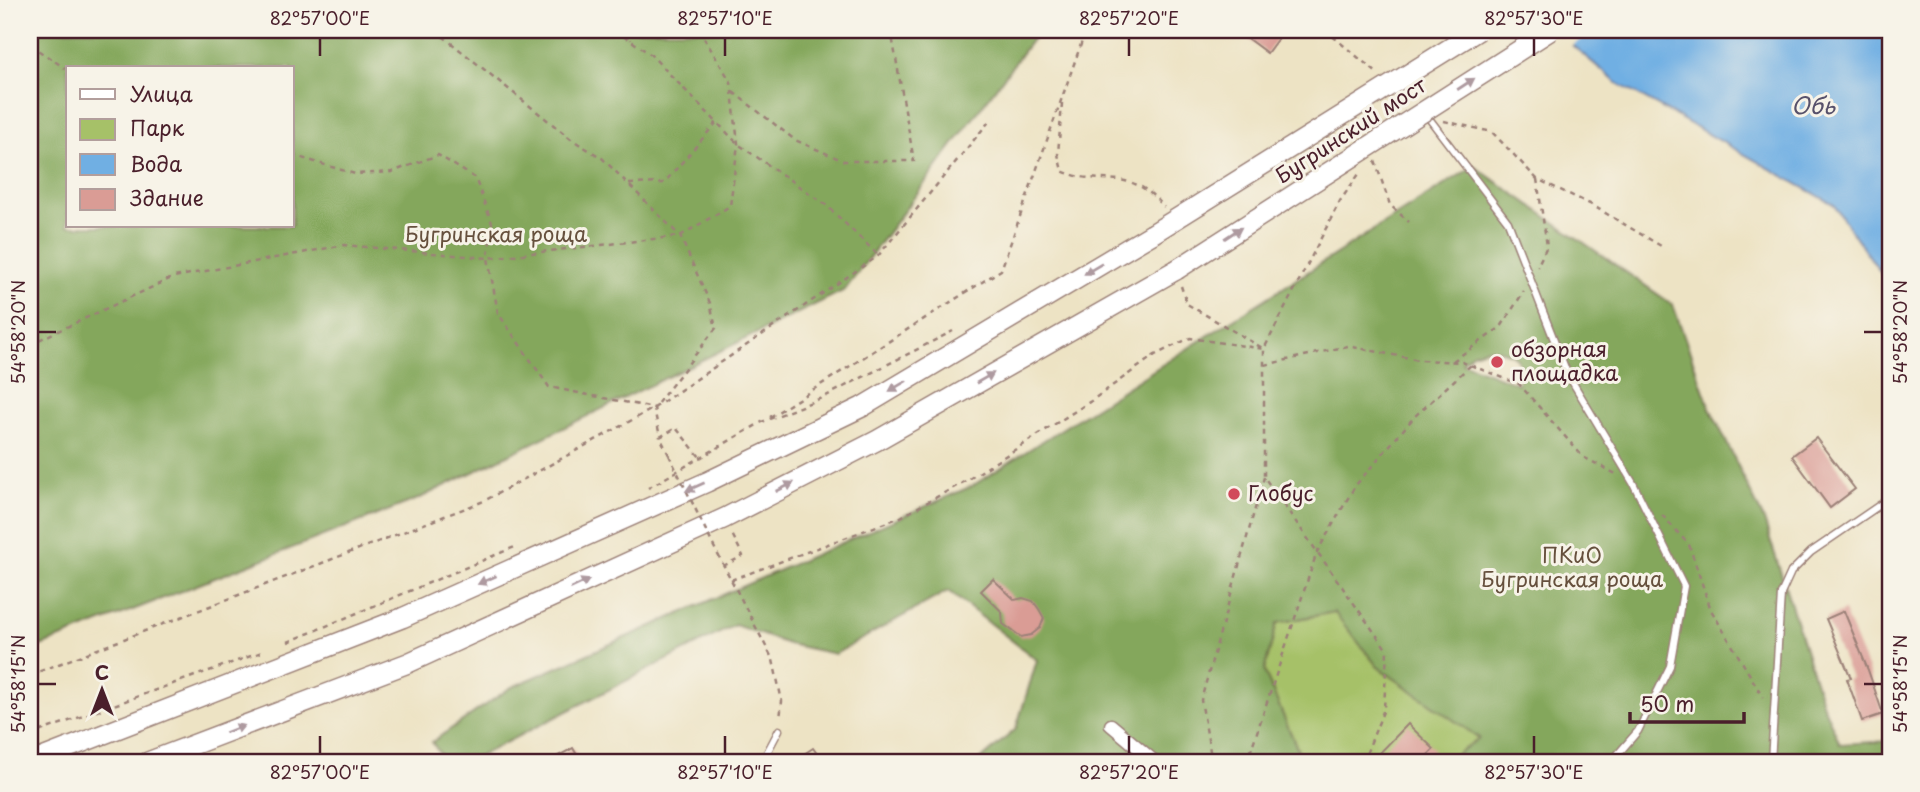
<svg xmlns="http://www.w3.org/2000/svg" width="1920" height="792" viewBox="0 0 1920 792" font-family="'Playpen Sans',sans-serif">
<rect width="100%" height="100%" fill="#f7f3e8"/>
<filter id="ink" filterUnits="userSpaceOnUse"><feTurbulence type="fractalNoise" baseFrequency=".0143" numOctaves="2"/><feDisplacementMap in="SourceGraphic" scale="14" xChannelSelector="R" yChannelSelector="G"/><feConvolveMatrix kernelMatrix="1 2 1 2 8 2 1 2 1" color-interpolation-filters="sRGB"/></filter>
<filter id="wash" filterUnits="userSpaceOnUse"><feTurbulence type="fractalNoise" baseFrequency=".00686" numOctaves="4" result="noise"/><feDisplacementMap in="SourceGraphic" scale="28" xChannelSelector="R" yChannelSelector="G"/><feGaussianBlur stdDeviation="1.57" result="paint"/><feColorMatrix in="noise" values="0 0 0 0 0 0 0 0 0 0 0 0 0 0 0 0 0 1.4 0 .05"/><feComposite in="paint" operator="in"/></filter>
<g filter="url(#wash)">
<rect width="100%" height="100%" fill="#ede3c4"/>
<polygon fill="#a6c168" stroke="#78704a" stroke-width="2" points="1335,612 1378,667 1480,738 1446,762 1303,762 1264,671 1277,623"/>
<g fill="#84a75c" stroke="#676344" stroke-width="2" fill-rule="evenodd">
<path d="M30,30H1039L845,290L418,499L30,650ZM68,68H292V226H68Z"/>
<path d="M1474,166L1673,305L1710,408L1764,520L1823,705L1840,744L1890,741V762H1446L1479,738L1378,667L1334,612L1277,623L1264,671L1303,762H978L1016,729L1037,660L948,591L835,654L788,644L735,625L468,762H445L432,742L510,688L972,486ZM1488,348C1514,352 1524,356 1518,384L1462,362L1472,353Z"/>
</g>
<polygon fill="#70afe3" stroke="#5d6787" stroke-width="2" points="1554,30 1890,30 1890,286 1833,204 1617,83"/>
<polygon fill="#ede3c4" points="1550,30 1597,30 1569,47"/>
<g id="blocks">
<g fill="#da9c95">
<polygon points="1236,30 1284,30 1267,53"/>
<polygon points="1816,438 1855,489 1830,508 1792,456"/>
<polygon points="993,579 1015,600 1023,598 1033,601 1039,609 1044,618 1040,628 1031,635 1021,637 1003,624 1002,612 981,591"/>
<polygon points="1844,611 1868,670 1883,714 1862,721 1847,679 1851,678 1826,619"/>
<polygon points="1408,724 1434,749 1421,762 1371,762"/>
<polygon points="573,748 581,762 547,762"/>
<polygon points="813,748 823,762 792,762"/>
</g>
</g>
</g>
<g filter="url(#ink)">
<use href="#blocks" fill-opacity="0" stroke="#9c8178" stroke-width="2"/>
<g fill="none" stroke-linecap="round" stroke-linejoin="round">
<g stroke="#9c8178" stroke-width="9">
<g id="service">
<polyline points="1428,117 1508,222 1567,373 1633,483 1684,586 1670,666 1638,731 1611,762"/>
<polyline points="762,762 779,730"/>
<polyline points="1771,762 1781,594 1791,572 1811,552 1890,498"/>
</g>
</g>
<g stroke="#9c8178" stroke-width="15">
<polyline id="minor" points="1111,725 1155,762"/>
</g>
<g stroke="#9c8178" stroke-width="22">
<g id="primary">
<polyline points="32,762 402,618 707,482 862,407 1152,234"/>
<polyline points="148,762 408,663 725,518 876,441 1176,270"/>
</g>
</g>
<g stroke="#9c8178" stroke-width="2.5" stroke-dasharray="5 5" stroke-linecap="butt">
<polyline points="435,30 571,139 602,158 680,236 710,303 716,328 654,408 660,437"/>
<polyline points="616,30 650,54 738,144 826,205 878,255"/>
<polyline points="627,30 631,40"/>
<polyline points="1325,30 1377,73"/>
<polyline points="30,45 68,70"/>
<polyline points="733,92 795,140 844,161 914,161 891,30"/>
<path d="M1062,103L1058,154L1062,171C1104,189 1128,164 1164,207"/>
<polyline points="1444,121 1492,132 1537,179 1590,204 1661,246"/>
<polyline points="292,155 355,174 392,172 438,155 475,178 492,223 488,258 498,313 549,387 654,408"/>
<polyline points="1375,161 1390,205 1409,222"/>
<polyline points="1537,179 1547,246 1537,267"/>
<polyline points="629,184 664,183 717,122"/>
<polyline points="1181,286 1187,304 1264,349 1264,477 1387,650 1384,709 1363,762"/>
<polyline points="30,344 174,277 344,245 488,258 680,236 730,206 738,144 731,82 699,30"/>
<polyline points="1453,361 1501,327 1524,291"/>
<polyline points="1265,365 1348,346 1419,360 1462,362 1519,384 1583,457 1616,474"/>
<polyline points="770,417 1001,270 1086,30"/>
<polyline points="669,455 660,437 676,428 700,457"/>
<polyline points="648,488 762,422 824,397 953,331"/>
<polyline points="1662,515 1689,545 1711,610 1763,697"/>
<polyline points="713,545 773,660 782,701 780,719"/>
<polyline points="723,566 743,556 731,532"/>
<polyline points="731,580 901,517 969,479 1091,401 1155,355 1190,338 1264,349 1340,201 1359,174"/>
<polyline points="288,642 517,546"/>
<polyline points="30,675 484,501 654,408 878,256 992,118"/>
<polyline points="30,735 262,652"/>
<polyline points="1212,762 1201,700 1264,477"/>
<polyline points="1247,762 1317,552 1355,486 1415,416 1471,365"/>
</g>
<use href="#service" stroke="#fff" stroke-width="6"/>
<use href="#minor" stroke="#fff" stroke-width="12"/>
<use href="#primary" stroke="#fff" stroke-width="19"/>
<g stroke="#9c8178" stroke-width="22" stroke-linecap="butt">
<g id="primary-bridge">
<polyline points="1152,234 1479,30"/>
<polyline points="1176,270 1551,30"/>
</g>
</g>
<polyline stroke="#9c8178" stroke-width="2.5" stroke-dasharray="5 5" stroke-linecap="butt" points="669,455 713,545"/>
<use href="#primary-bridge" stroke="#fff" stroke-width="19"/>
</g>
<defs><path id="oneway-solid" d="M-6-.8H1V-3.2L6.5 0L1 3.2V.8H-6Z" transform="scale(1.75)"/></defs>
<g fill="#ae9aa0">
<use href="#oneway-solid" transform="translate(1466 84) rotate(-33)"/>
<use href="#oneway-solid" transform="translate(1233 233) rotate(-33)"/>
<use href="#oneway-solid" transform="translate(1093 269) rotate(149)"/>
<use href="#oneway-solid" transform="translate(985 378) rotate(-30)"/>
<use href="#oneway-solid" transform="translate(898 386) rotate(149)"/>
<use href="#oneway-solid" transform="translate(695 487) rotate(156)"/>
<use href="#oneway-solid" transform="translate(785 487) rotate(-27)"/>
<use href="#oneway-solid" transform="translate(487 580) rotate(156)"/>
<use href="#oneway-solid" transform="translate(580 584) rotate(-25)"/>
<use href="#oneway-solid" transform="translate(235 729) rotate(-21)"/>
</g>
</g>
<path fill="none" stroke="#4a1f2b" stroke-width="2.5" d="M320,38V56M725,38V56M1129,38V56M1534,38V56M38,332H56M1864,332H1882M38,684H56M1864,684H1882M320,736V754M725,736V754M1129,736V754M1534,736V754"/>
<g fill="#d1495b" stroke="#f7f3e8" stroke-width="2.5">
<circle cx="1497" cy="362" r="7"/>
<circle cx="1234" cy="494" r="7"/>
</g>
<g text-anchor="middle" stroke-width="6" stroke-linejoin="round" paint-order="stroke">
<g font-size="21" fill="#4a1f2b" stroke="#f7f3e8">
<text transform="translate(1351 131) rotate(-33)" y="7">Бугринский мост</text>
</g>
<g font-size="21" fill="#66503d" stroke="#f7f3e8">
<text x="496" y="242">Бугринская роща</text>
<text x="1572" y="563">ПКиО<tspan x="1572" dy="24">Бугринская роща</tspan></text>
</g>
<g font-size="21" fill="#4a1f2b" stroke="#f7f3e8" text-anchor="start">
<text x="1511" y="357">обзорная<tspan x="1511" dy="24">площадка</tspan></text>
<text x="1248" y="501">Глобус</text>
</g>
<g font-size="23" font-style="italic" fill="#57516b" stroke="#f7f3e8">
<text x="1813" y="114">Обь</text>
</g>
</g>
<rect width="1920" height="792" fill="none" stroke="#f7f3e8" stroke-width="77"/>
<rect x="66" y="66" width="228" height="161" fill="#f7f3e8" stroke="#b29e9c" stroke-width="2"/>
<rect x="80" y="89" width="35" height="10" fill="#ffffff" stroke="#b29e9c" stroke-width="2"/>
<text x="130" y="102" font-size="21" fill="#4a1f2b">Улица</text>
<rect x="80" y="119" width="35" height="21" fill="#a6c168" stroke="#b29e9c" stroke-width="2"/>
<text x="130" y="136" font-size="21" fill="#4a1f2b">Парк</text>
<rect x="80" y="154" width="35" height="21" fill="#70afe3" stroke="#b29e9c" stroke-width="2"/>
<text x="130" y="172" font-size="21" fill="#4a1f2b">Вода</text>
<rect x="80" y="189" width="35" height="21" fill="#da9c95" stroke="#b29e9c" stroke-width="2"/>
<text x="130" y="206" font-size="21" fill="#4a1f2b">Здание</text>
<g transform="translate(102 690)" stroke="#f7f3e8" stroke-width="5" paint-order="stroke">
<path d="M0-5L12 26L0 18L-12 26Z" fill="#4a1f2b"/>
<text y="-10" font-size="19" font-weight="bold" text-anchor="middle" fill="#4a1f2b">С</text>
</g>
<path d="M1630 712v10h114v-10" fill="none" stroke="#4a1f2b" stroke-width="3.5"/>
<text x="1640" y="712" font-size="21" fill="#4a1f2b" stroke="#f7f3e8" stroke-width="5" paint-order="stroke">50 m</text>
<rect x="38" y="38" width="1844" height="716" fill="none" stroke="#4a1f2b" stroke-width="2.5"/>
<g font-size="18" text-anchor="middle" fill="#4a1f2b">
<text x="320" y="25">82°57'00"E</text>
<text x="725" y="25">82°57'10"E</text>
<text x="1129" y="25">82°57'20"E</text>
<text x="1534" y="25">82°57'30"E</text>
<text transform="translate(19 332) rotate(-90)" y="6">54°58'20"N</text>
<text transform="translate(1901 332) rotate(-90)" y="6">54°58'20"N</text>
<text transform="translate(19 684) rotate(-90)" y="6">54°58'15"N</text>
<text transform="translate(1901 684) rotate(-90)" y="6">54°58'15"N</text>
<text x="320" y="779">82°57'00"E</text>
<text x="725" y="779">82°57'10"E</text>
<text x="1129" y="779">82°57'20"E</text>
<text x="1534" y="779">82°57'30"E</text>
</g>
</svg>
